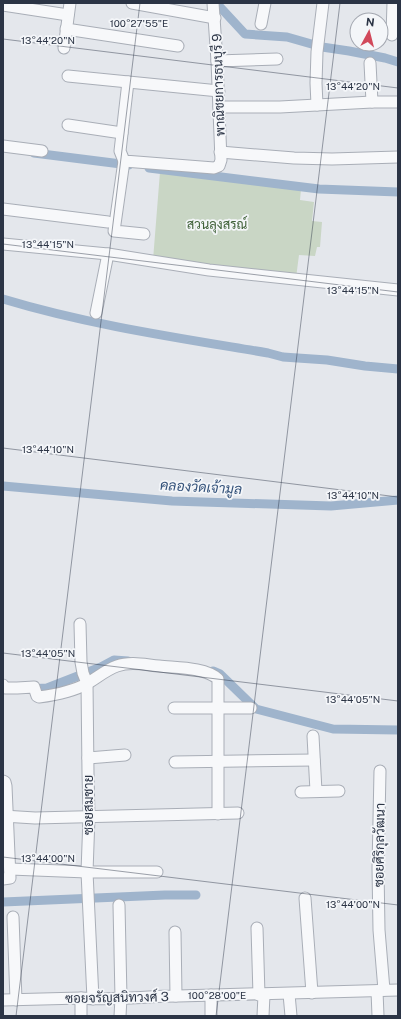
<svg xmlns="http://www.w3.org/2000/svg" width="401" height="1019" viewBox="0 0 401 1019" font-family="'Public Sans',Sarabun,sans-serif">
<rect width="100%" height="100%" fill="#e4e7ec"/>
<polygon fill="#c9d6c5" points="160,172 301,189 300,200 314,202 312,221 322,222 320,247 317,247 315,256 299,255 296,278 153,260"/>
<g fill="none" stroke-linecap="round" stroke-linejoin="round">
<g stroke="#9fb4cc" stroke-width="9">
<polyline points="220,7 245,34 287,37 322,47 349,51 385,58 398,62"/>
<polyline points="34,153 129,165"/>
<polyline points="149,168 319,189 398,192"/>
<path d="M3,299C89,325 179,338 268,353L283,357L327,360L365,366L398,369"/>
<polyline points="3,486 172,501 331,506 398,500"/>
<polyline points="213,671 220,674 256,709 333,729 398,730"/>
<polyline points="28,689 47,688 101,667 114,660 128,661"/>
<polyline points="3,902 165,895 196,895"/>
</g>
<g stroke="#a9aeb7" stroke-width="13">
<g id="minor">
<polyline points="132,3 215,18"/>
<polyline points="3,5 68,15"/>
<polyline points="261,24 265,3"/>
<polyline points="66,29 178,46"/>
<polyline points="392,35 393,3"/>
<polyline points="64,48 70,3"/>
<polyline points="217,61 277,59"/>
<polyline points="370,63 372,102"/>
<polyline points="68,76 219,91"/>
<polyline points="128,82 120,151 124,161 214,168 219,166 221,160 217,61 213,3"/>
<polyline points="317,105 316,83 317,52 323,3"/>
<polyline points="219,107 280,107 372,102 398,102"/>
<polyline points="68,125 122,133"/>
<polyline points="3,146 42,151"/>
<polyline points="220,152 294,158 332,159 398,157"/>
<polyline points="124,161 114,231 144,234"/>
<polyline points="3,209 108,222"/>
<polyline points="3,244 108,254 209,270 398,290"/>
<polyline points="96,313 108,254"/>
<polyline points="80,624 81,662 83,673 87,683 88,773 89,817 87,872 93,999"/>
<path d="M3,685L5,688H17L34,687L37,696L39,697C55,695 74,691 88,683C98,677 106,670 117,666C131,661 146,665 159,666C176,668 205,667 218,679V814"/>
<polyline points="174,708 251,708"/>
<polyline points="313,736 316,791"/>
<polyline points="88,758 125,755"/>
<polyline points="175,762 314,760"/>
<polyline points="380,771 378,868 379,930 384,990"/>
<polyline points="3,781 5,782 6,786 10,878 3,879"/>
<polyline points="301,792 339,791"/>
<polyline points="3,816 35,818 238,813"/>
<polyline points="10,869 87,872 157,872"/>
<polyline points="305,898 312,993"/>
<polyline points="119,905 121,998 120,1016"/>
<polyline points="13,917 16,1000"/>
<polyline points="257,928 259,995"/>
<polyline points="175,932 176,996"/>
<polyline points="377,991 378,1016"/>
<polyline points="289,994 291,1016"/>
<polyline points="81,998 81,1016"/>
<path d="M3,1000L81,998C113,1001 146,996 178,996C252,994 325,992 398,990"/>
<polyline points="211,1016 211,995"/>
<polyline points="263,1016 264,995"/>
</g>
</g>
<use href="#minor" stroke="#f7f8fa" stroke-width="11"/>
</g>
<path fill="none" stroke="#2b3445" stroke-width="1" stroke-opacity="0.45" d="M3,39L398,88M3,244L398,292M3,448L398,497M3,653L398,701M3,857L398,905M16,1016L140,3M216,1016L340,3"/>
<g text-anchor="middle" stroke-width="3.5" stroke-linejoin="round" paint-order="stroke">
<g font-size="13" fill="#2b3445" stroke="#f4f6f9">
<text transform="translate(218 85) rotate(-92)" y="5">พาณิชยการธนบุรี 9</text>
<text transform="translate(88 805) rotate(-90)" y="5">ซอยสมชาย</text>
<text transform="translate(379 845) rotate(-89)" y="5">ซอยศิริกุลวัฒนา</text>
<text transform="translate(117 997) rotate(-1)" y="5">ซอยจรัญสนิทวงศ์ 3</text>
</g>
<g font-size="13" fill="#3f6138" stroke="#f4f6f9">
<text x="217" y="229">สวนลุงสรณ์</text>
</g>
<g font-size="14" font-style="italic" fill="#34527a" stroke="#f4f6f9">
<text transform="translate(201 487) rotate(3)" y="5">คลองวัดเจ้ามูล</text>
</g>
</g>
<g font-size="10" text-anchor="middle" fill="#2b3445" stroke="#f4f6f9" stroke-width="3.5" stroke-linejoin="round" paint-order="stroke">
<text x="139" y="27">100°27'55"E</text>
<text x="48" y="44">13°44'20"N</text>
<text x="353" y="90">13°44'20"N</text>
<text x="48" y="248">13°44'15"N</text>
<text x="353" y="294">13°44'15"N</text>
<text x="48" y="453">13°44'10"N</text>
<text x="353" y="499">13°44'10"N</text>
<text x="48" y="657">13°44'05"N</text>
<text x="353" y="703">13°44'05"N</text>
<text x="48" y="862">13°44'00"N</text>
<text x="353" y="908">13°44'00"N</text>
<text x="217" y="999">100°28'00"E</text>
</g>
<rect width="401" height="1019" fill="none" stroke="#2b3445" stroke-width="8"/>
<g transform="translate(369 32) rotate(7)"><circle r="19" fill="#f4f6f9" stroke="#a4a8b1"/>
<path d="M0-3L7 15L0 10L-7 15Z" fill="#d1495b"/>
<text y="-6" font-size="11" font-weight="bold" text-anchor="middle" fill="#2b3445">N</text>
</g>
</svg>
